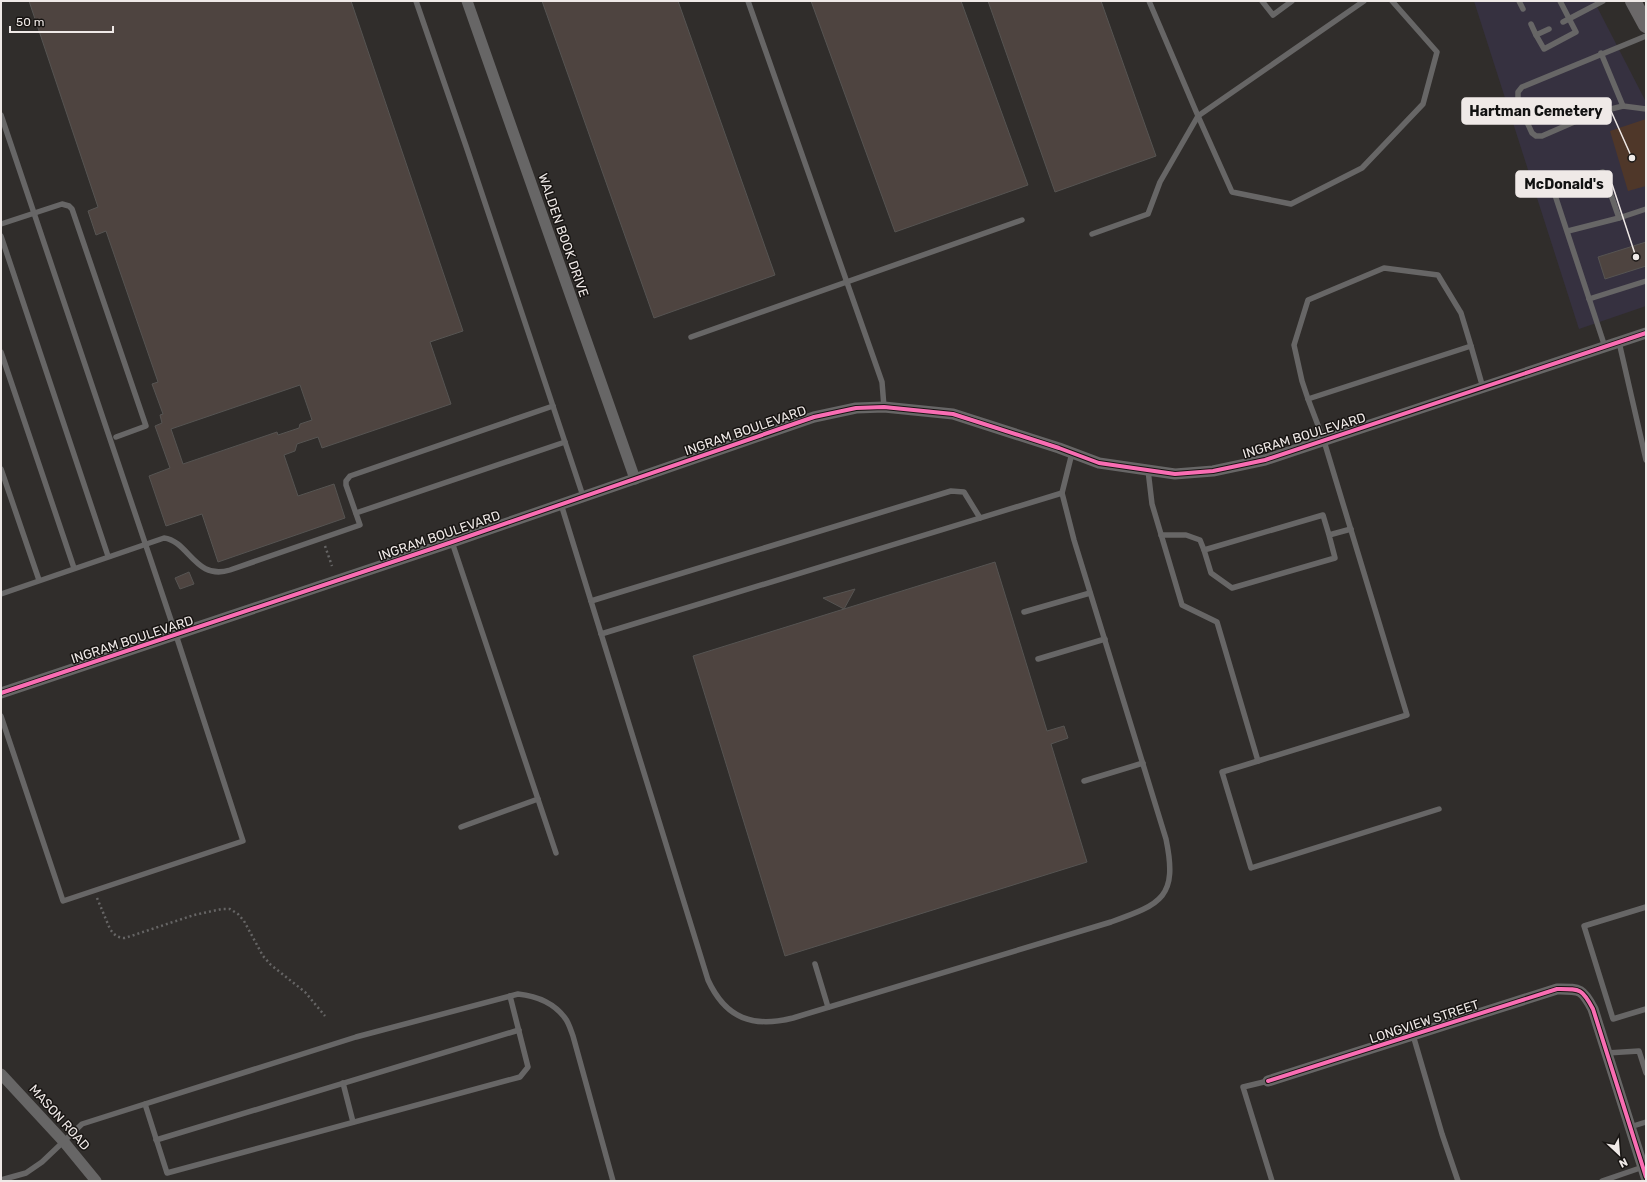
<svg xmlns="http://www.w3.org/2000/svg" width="1647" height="1182" viewBox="0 0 1647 1182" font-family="Rubik,sans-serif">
<rect width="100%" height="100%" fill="#302d2b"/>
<polygon fill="#363140" points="1474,1 1594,1 1646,102 1646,306 1579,329"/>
<polygon fill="#4f3729" points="1646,119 1646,186 1628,191 1610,131"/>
<g fill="#4e4440" stroke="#565452" fill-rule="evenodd">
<path d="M29,1H351L463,331L430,342L451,404L322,448L318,437L297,444L295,451L284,455L298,496L334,484L345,518L218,562L202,514L166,526L149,476L170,468L155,426L162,423L160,415L163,414L152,384L158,382L106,231L96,235L88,211L98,207ZM300,385L312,420L300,424L299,428L278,435L277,432L183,464L171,429Z"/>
<polygon points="542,1 678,1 775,275 654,318"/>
<polygon points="811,1 961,1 1028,185 895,232"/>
<polygon points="988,1 1101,1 1156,156 1055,192"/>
<polygon points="1646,242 1646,266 1605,279 1598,257"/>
<polygon points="995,562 1047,731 1064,726 1068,738 1051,744 1087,862 785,956 693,656"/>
<polygon points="189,572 194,584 180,589 175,578"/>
<polygon points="855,589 844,609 823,598"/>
</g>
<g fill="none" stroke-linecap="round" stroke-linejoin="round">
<g stroke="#666565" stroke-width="2.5" stroke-dasharray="2 3" stroke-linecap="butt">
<polyline points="325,546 332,566"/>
<path d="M97,898L110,929C114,935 118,938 125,938L194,915L222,909H230L238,914L244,921L263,956L271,965L305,992L325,1016"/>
</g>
<g stroke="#676666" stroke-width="5.5">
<polyline points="416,1 466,146 583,496"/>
<polyline points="748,1 882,382 884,407"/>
<polyline points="1149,1 1198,116 1232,192 1291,204 1362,168 1423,104 1437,52 1392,1"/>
<polyline points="1262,1 1273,15 1292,1"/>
<polyline points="1519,1 1523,9"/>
<polyline points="1563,22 1603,1"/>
<polyline points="1531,24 1536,35 1549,29"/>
<polyline points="1536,35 1544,49 1576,32 1560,1"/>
<polyline points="1646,36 1522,87 1518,92 1518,103 1532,133 1536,136 1542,136 1595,113 1623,106 1646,109"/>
<polyline points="1601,53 1623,106"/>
<polyline points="1,115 176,635 243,841 63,901 1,716"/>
<polyline points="1,224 62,204 69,206 72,209 146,426 116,437"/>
<polyline points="1568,231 1619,218"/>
<polyline points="1092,234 1148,214 1160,182 1198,116 1364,1"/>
<polyline points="1,236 108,556"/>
<polyline points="1589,299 1646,281"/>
<polyline points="691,337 1022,220"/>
<polyline points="1619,342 1646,460"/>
<polyline points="1605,347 1552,186 1603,172 1619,218 1646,209"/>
<polyline points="1,352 74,568"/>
<polyline points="1308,399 1302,381 1294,345 1308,300 1384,268 1438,275 1461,313 1471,346"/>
<polyline points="1,469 39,580"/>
<polyline points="1148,470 1152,504 1182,605 1217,622 1258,761 1407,715 1324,441 1308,399 1471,346 1483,388"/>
<path d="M561,504L708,980C726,1019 753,1028 793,1018L1111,922C1162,904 1178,897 1166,839L1074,540L1062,493L1072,453"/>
<polyline points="356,513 565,442"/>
<polyline points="1161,535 1186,535 1200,540 1204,550"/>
<polyline points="1329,535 1323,515 1204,550 1211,573 1232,588 1335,558 1329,535 1351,529"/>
<polyline points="452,542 556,853"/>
<path d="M1,594L164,538C189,541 195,581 230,570L360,525L346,485V481L350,476L553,406"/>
<polyline points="591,601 951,491 964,492 980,518"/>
<polyline points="1024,612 1090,593"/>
<polyline points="601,634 1062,493"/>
<polyline points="1038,659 1105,639"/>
<polyline points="1258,761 1222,772 1251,868 1439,809"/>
<polyline points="1084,781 1143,763"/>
<polyline points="461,827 538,799"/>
<polyline points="1646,907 1584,926 1613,1019 1646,1009"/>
<polyline points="815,964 828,1007"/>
<polyline points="1413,1035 1442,1134 1458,1181"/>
<polyline points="1607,1053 1639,1051 1646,1073"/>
<polyline points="1268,1081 1243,1087 1272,1181"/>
<polyline points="343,1083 353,1122"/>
<polyline points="145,1104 167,1173 520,1077 528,1067 510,996"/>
<polyline points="1630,1127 1646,1122"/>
<polyline points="156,1140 519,1030"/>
<path d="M1,1180L26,1173L42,1162L82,1124L356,1037L518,994C536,996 554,1003 565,1018C569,1023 571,1031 573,1036L613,1181"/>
<polyline points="1602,1181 1643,1167"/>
</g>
<g stroke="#676666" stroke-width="11">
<polyline points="467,1 635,479"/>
<polyline points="1,693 452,542 814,417 856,408 884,407 953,414 1059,448 1099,463 1175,474 1213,471 1265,460 1646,333"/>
<polyline points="1,1074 64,1142 96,1181"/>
<path d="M1268,1081L1557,989C1580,989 1582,988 1593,1009L1646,1177"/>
</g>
<polyline stroke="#6b6869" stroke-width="16" points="1633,1 1646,25"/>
<g stroke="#181513" stroke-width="6">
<g id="cycleway">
<polyline points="1,693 452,542 814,417 856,408 884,407 953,414 1059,448 1099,463 1175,474 1213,471 1265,460 1646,333"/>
<path d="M1268,1081L1557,989C1580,989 1582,988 1593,1009L1646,1177"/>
</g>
</g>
<use href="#cycleway" stroke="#f96db3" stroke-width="4"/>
</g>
<g text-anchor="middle" stroke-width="3" stroke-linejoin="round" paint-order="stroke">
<g font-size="13" fill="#efe9e7" stroke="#181513">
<text transform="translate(564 235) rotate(71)" y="5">WALDEN BOOK DRIVE</text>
<text transform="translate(745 430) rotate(-19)" y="5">INGRAM BOULEVARD</text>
<text transform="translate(1304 435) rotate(-17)" y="5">INGRAM BOULEVARD</text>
<text transform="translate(439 535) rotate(-19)" y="5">INGRAM BOULEVARD</text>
<text transform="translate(132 639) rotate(-18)" y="5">INGRAM BOULEVARD</text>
<text transform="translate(1424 1021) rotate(-18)" y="5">LONGVIEW STREET</text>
<text transform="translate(60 1117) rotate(48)" y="5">MASON ROAD</text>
</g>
</g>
<path fill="none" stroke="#efe9e7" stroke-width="1.5" d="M1632 158L1611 111M1636 257L1612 184"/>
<g fill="#efe9e7" stroke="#181513" stroke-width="1.5">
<circle cx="1632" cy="158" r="4"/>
<circle cx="1636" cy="257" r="4"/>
</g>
<g fill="#efe9e7" stroke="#efe9e7" stroke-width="1.5">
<rect x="1462" y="98" width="149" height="26" rx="4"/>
<rect x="1516" y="171" width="96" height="26" rx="4"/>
</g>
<g font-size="14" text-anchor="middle" font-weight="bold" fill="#111">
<text x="1536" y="116">Hartman Cemetery</text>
<text x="1564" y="189">McDonald's</text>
</g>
<rect width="1647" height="1182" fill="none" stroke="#efe9e7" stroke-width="4"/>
<g transform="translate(1619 1154) rotate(154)" stroke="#181513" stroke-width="3" paint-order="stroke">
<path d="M0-3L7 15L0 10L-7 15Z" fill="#efe9e7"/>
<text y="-6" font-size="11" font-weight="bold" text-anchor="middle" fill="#efe9e7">N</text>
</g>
<path d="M10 26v6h103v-6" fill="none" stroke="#efe9e7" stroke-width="2"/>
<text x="16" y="26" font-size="12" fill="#efe9e7" stroke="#181513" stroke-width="3" paint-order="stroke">50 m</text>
</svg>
